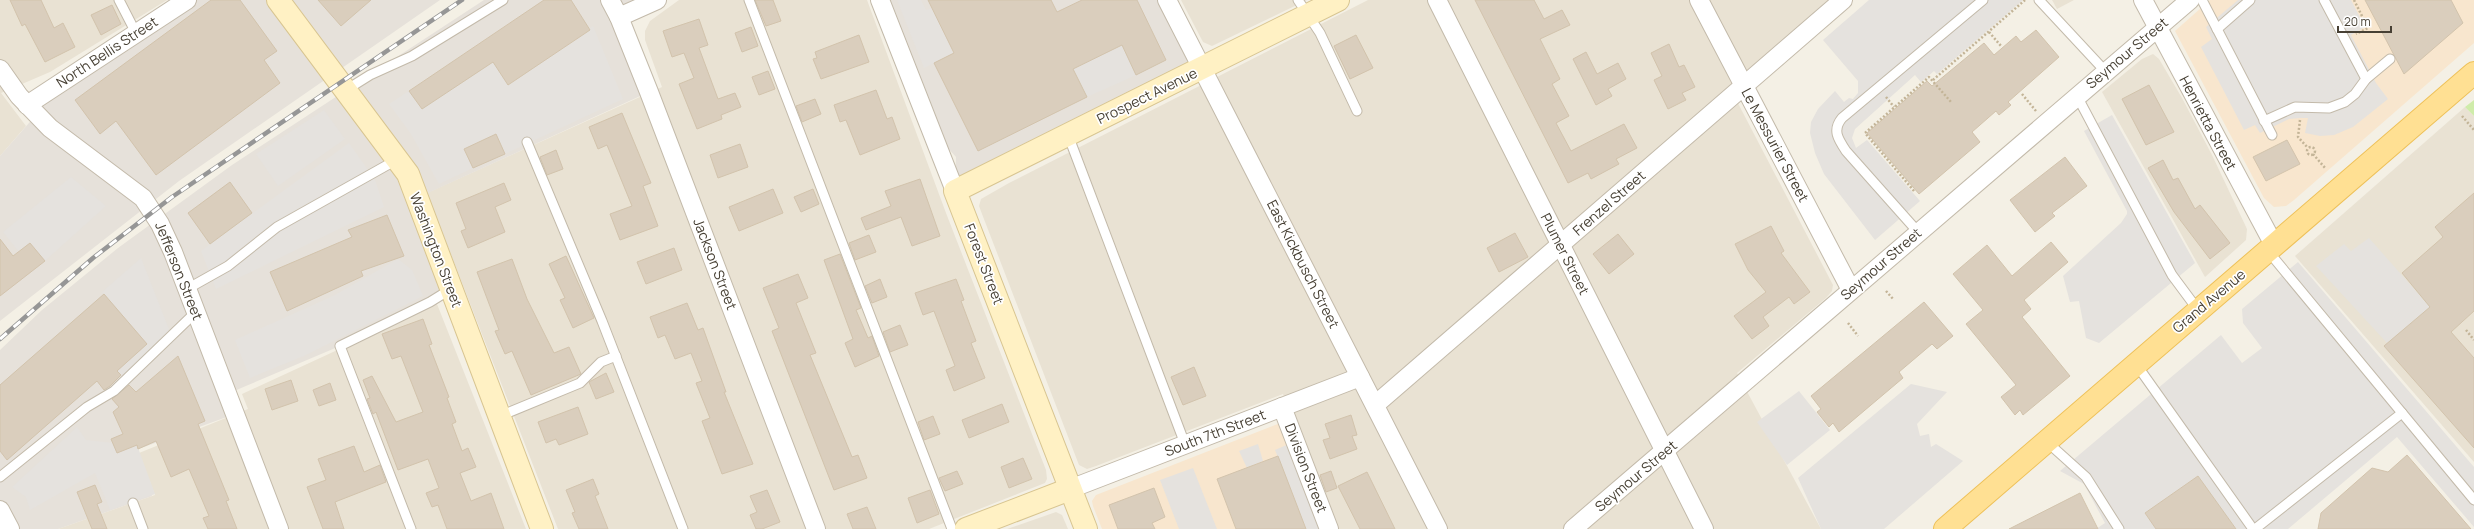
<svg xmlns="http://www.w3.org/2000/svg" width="2474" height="529" viewBox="0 0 2474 529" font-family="Manrope,sans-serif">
<rect width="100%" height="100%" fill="#f4f0e5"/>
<g fill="#e9e2d3">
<polygon points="0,0 167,0 50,72 1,93 26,126 0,156"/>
<polygon points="679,0 867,0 946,213 1046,470 1047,479 1045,483 929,529 558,529 427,193 662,87 645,40 645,31 650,21"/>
<polygon points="1181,0 1307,0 1212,46 1203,42"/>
<polygon points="1368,0 1832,0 1730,88 1833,285 1832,291 1826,298 1737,373 1821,529 1335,529 1283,394 1096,466 1087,469 1079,465 982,214 979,206 981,199 1009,183"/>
<polygon points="2052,0 2074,0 2057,9"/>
<polygon points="2153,54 2159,59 2182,98 2212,155 2247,229 2246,240 2205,277 2102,92 2142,59"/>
<polygon points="2465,107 2474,116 2474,462 2295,256"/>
<polygon points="437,304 526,529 58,529 155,495 139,453 248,409 242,394"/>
<polygon points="1056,512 1062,515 1068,529 1007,529"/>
</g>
<g fill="#f8e6ce">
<polygon points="2210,0 2474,0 2474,43 2294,200 2286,206 2274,207 2264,198 2175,31"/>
<polygon points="1283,422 1324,529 1102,529 1093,506 1092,501 1096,495"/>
</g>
<g fill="#e6e1da">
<polygon points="187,0 440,0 179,181 0,321 0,156 36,115 27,105"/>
<polygon points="484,0 657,0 619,17 649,92 417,198 451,289 340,346 227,394 235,414 133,451 152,496 58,529 10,529 0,510 0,350 42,310 118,248 232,165"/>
<polygon points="880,0 1167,0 1202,68 955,191 956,157 931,129"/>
</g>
<polygon fill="#cfecaa" points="2474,100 2474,116 2465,107"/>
<g fill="#e5e2de">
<polygon points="897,0 921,0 926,10 932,8 954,53 924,68"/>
<polygon points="1869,0 2023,0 1937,74 1934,71 1921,82 1915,75 1855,129 1852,138 1856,148 1867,140 1920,201 1875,240 1824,174 1815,153 1810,133 1811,122 1818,109 1835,91 1844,102 1849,98 1853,99 1858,93 1858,81 1823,40"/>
<polygon points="2238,0 2351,0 2365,27 2351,35 2376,83 2388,99 2353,127 2334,135 2320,136 2305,133 2308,118 2301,118 2289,119 2260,133 2255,125 2244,130 2201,47 2212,39 2206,27"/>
<polygon points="1066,19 1087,62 1122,45 1136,75 1087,97 1052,26"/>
<polygon points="593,26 623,99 505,154 496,135 464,149 473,168 439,184 411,134 389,104 409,91 422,109 493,62 509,85"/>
<polygon points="324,110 345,139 278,186 256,154"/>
<polygon points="2112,115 2195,263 2099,343 2086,338 2079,301 2070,302 2063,276 2121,223 2127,214 2127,211 2084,131"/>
<polygon points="349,143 375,180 384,207 216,289 201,251"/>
<polygon points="71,177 106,206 45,261 30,243 19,252 3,232"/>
<polygon points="2369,238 2430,307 2387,343 2316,266 2344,244 2351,251"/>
<polygon points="141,258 174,342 122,377 117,371 147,344 102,292"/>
<polygon points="398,259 412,270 423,296 306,355 250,378 235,340 335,295"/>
<polygon points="2298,262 2474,467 2474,527 2397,437 2288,529 2236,529 2198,476 2145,513 2156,529 2096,529 2105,523 2084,484 2060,471 2221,335 2242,363 2262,348 2243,323 2242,309"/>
<polygon points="1911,384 1947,392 1917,424 1920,436 1929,434 1931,447 1936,444 1963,461 1884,529 1821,529 1798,478"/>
<polygon points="1799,391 1830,430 1787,465 1757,422"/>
<polygon points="77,427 86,440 113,443 117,453 137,445 155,494 110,510 95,473 30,510 26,497 12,487"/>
<polygon points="1291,443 1324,529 1306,529 1275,450"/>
<polygon points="1258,444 1263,461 1247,468 1239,451"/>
<polygon points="1193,468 1217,529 1179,529 1160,480"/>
</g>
<g fill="#dacebd" stroke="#d2c3ac">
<polygon points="10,0 41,0 54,28 63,23 75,47 45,62 25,24 22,26"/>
<polygon points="211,0 240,0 277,51 264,60 280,83 156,175 116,121 100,134 75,100"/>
<polygon points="318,0 371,0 341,26"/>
<polygon points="544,0 571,0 590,30 508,85 493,62 422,109 409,91"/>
<polygon points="755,0 773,0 781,21 766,26"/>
<polygon points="928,0 1051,0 1057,12 1082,0 1137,0 1166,60 1136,75 1122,45 1073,69 1087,97 978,151 934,63 954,53"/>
<polygon points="1475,0 1534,0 1544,19 1562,10 1570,25 1540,39 1560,79 1552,84 1569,116 1556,123 1571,151 1624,124 1637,148 1616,159 1619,164 1591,179 1588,173 1568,183"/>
<polygon points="2365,0 2451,0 2463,23 2404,74"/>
<polygon points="112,5 121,24 101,35 91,15"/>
<polygon points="699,19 708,45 699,48 718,99 735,93 741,107 721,115 722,119 697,129 679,84 694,78 684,53 672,57 663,31"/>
<polygon points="751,27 758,46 742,52 735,33"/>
<polygon points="2036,30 2059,57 2008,102 2011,105 1999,115 1996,111 1972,132 1980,142 1919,194 1867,133 1927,81 1932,86 1984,43 1994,55 2016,36 2021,42"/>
<polygon points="859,35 869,62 821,79 813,59 817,58 815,52"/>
<polygon points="1356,35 1373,68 1350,79 1334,46"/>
<polygon points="1669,44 1679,67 1684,65 1695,87 1682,93 1686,100 1668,109 1654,80 1662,76 1651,53"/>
<polygon points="1586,52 1597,74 1618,63 1626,79 1608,89 1612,96 1596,105 1573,59"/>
<polygon points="768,71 775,89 759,95 752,77"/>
<polygon points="2149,85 2174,132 2146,145 2122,99"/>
<polygon points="876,90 887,119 892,117 900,139 860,155 846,120 840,122 834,105"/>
<polygon points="815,99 821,114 802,122 796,106"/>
<polygon points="622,113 651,183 643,186 658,226 620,240 610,214 632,206 607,145 598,149 589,127"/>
<polygon points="496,134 505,154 473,168 464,149"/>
<polygon points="2287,140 2300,164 2266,181 2253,157"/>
<polygon points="740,144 748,167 718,178 710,155"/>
<polygon points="556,150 563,169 547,175 540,157"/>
<polygon points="2065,157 2087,186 2052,213 2055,216 2035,232 2010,200"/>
<polygon points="2163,160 2173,180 2178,178 2195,209 2200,205 2230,243 2210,259 2174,212 2148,168"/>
<polygon points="920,179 940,236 912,246 901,217 866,230 861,218 891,206 885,191"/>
<polygon points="230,182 252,213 210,244 188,213"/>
<polygon points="504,183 511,200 495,207 505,232 468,248 461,231 466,229 456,203"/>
<polygon points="773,189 783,213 739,231 729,207"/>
<polygon points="813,189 819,204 801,212 794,197"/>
<polygon points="2474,193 2474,311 2451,332 2474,358 2474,448 2384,346 2430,307 2402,273 2443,237 2435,227"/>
<polygon points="387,215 404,256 361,271 363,276 287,311 270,272 352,237 348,230"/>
<polygon points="1771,226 1784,251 1781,253 1810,292 1794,304 1789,297 1763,317 1769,326 1752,339 1734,316 1766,292 1748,270 1735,244"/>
<polygon points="1515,233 1528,257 1499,272 1487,248"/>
<polygon points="1618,234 1634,254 1609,274 1593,254"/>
<polygon points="869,235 876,252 855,260 849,243"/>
<polygon points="0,239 13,256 30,243 45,261 0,296"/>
<polygon points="2051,242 2068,262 2024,300 2031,309 2022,317 2070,376 2023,415 2020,410 2015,415 2001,397 2016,385 1966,324 1983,310 1953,274 1987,245 2012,276"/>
<polygon points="674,248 682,270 646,284 637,262"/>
<polygon points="840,254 861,308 856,310 868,338 872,336 879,356 855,367 845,343 853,339 824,260"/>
<polygon points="566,256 594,318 573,328 560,300 565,298 549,264"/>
<polygon points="512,259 527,299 554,353 569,347 581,374 531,395 512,351 505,354 495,331 499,330 477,272"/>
<polygon points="798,274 808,298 796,303 816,353 810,355 852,457 858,455 867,478 834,490 772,331 779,328 763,288"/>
<polygon points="880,279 887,297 872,303 865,286"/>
<polygon points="956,279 964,300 961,301 976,341 971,343 985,378 954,391 946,370 955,366 934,311 923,315 915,293"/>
<polygon points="104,294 147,344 117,371 121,375 110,386 104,390 97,381 7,460 0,451 0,385"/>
<polygon points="1924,302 1953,336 1937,349 1932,344 1899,372 1903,378 1839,432 1833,423 1829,427 1817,412 1821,409 1811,396"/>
<polygon points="687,303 698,330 703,328 726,392 724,392 753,464 722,474 702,421 710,418 696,383 702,381 691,353 675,359 665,335 658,338 650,317"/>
<polygon points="423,319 432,344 429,345 449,397 447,398 456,422 452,424 462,451 468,448 476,467 460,473 471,501 491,493 504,529 447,529 438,505 432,507 426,493 439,488 428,459 398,470 376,412 373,414 367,399 370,398 363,380 372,376 396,422 423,412 401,356 392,359 382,334"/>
<polygon points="900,325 908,345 890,352 883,332"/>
<polygon points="178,356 205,421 198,424 229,500 226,501 237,529 208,529 203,518 209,516 189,469 171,477 156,441 138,449 137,445 117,453 111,439 123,434 113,412 119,407 112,399 129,385 136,392"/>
<polygon points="1194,367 1206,396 1183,405 1171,377"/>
<polygon points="606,373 614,392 596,399 589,382"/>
<polygon points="291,380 298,401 272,410 265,389"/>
<polygon points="330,383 336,400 319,406 313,390"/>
<polygon points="1002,404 1009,422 969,438 962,420"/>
<polygon points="578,407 588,434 559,445 556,439 546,443 538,422"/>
<polygon points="1351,415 1357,435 1352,436 1357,449 1330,459 1323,440 1330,438 1325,424"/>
<polygon points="933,416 940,434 924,440 918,422"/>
<polygon points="354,446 364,472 380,465 386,482 335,502 344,529 323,529 307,487 326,480 318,459"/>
<polygon points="2407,455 2471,529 2318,529 2321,513 2372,468 2388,472"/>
<polygon points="1278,456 1306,529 1236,529 1217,479"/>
<polygon points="1023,458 1032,479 1009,488 1001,467"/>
<polygon points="957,471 963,484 945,491 939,478"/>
<polygon points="1331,471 1337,488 1326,492 1320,475"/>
<polygon points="1367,472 1395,529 1360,529 1338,486"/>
<polygon points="2198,476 2236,529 2156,529 2145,513"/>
<polygon points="593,479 599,494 595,496 608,529 579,529 572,513 575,512 566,490"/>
<polygon points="95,485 102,502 97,504 107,529 92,529 77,492"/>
<polygon points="1154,488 1165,517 1152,523 1155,529 1118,529 1109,505"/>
<polygon points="767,490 780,522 762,529 756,529 750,515 757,512 750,496"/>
<polygon points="930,490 939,514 917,523 908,498"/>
<polygon points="2080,493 2098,529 2009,529"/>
<polygon points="867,507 876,529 853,529 847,514"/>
</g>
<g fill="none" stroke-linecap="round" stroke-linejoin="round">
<g stroke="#c3baaa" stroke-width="11">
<g id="lane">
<polyline points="119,0 136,33"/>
<polyline points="749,0 952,529"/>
<polyline points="1298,0 1320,33 1357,111"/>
<polyline points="2039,0 2106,72"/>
<polyline points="2202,0 2272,135"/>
<polyline points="2324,0 2366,79"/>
<polyline points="2217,29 2250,0"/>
<polyline points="346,90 370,75 412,56 503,0"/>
<polyline points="2077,96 2172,275 2198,310"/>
<polyline points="2264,121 2295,107 2329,108 2345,102 2355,94 2366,79 2390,59"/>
<polyline points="1068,135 1185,444"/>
<polyline points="527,142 602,321 683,529"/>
<path d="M1918,232L1846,151C1838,139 1832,130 1842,118L1983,0"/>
<polyline points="2268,251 2474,500"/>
<polyline points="187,289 228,266 277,227 398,159"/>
<polyline points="2136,364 2253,529"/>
<polyline points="500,416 580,383 601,362 616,356"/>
<polyline points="2046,441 2086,477 2119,529"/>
<polyline points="0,477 87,407 114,391 196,312"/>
<polyline points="133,503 143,529"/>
<polyline points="411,529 340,346 430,302 451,289"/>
<polyline points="2255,529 2402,413"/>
</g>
</g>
<g stroke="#c3baaa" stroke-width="20">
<g id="street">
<polyline points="610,0 619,17 649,92 816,529"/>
<polyline points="880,0 955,191"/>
<polyline points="1167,0 1438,529"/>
<polyline points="1437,0 1704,529"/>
<polyline points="1699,0 1851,290"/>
<polyline points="2143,0 2274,245"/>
<polyline points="619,17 657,0"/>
<polyline points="0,69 19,96 50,128 143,198 160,224 173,252 279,529"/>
<polyline points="27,105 187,0"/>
<polyline points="1375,405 1843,0"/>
<polyline points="1282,407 1329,529"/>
<polyline points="1070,489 1360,377"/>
<polyline points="0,510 10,529"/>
<polyline points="1573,529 2190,0"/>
</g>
</g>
<g stroke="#d8c591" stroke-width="24">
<g id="secondary">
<polyline points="278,0 408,174 542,529"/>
<polyline points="966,529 1070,489"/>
<polyline points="1086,529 955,191 1338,0"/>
</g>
</g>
<g stroke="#eec159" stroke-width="24">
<polyline id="primary" points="1945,529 2474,73"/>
</g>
<g stroke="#c3b497" stroke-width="2.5" stroke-dasharray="2 2" stroke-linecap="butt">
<polyline points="2354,0 2368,28 2356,34"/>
<polyline points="1989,32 2001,46"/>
<polyline points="1933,80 2025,0"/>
<polyline points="2022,94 2036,111"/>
<polyline points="1886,97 1894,107"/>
<polyline points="2462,116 2474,130"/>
<polyline points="2300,120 2298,137 2308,148"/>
<circle cx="2311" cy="151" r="4"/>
<polyline points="2313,154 2326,169"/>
<polyline points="1914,191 1865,133 1929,77 1951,102"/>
<polyline points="1886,291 1894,300"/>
<polyline points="1848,323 1858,336"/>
<polyline points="2466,330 2474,340"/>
</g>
<use href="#lane" stroke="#fff" stroke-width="9"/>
<use href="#street" stroke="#fff" stroke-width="18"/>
<use href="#secondary" stroke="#fff1c4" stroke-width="22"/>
<use href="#primary" stroke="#ffe093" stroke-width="22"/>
<g stroke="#969696" stroke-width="4.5">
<polyline id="rail" points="0,339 93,258 172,197 462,0"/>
</g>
<use href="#rail" stroke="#fff" stroke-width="3" stroke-dasharray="9" stroke-linecap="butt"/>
</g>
<g text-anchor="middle" stroke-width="3.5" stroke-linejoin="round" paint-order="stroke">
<g font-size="14" fill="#474034" stroke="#fff">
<text transform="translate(107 52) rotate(-33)" y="5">North Bellis Street</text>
<text transform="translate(2127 53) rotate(-40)" y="5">Seymour Street</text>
<text transform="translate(1147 96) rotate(-26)" y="5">Prospect Avenue</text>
<text transform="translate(2208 123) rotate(62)" y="5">Henrietta Street</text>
<text transform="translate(1775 145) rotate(62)" y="5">Le Messurier Street</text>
<text transform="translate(1609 203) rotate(-41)" y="5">Frenzel Street</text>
<text transform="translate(436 250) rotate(69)" y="5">Washington Street</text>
<text transform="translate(1565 254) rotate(63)" y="5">Plumer Street</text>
<text transform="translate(715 264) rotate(69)" y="5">Jackson Street</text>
<text transform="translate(984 264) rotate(69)" y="5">Forest Street</text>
<text transform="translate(1303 264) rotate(63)" y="5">East Kickbusch Street</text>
<text transform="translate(1881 264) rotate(-41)" y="5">Seymour Street</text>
<text transform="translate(179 271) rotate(68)" y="5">Jefferson Street</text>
<text transform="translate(2209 301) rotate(-40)" y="5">Grand Avenue</text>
<text transform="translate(1215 433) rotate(-21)" y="5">South 7th Street</text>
<text transform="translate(1306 468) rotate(69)" y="5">Division Street</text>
<text transform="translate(1636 476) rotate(-40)" y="5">Seymour Street</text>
</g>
</g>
<path d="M2338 26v6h53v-6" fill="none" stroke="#474034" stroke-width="2"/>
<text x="2344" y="26" font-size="12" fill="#474034" stroke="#ffffff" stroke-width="3" paint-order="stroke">20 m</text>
</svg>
